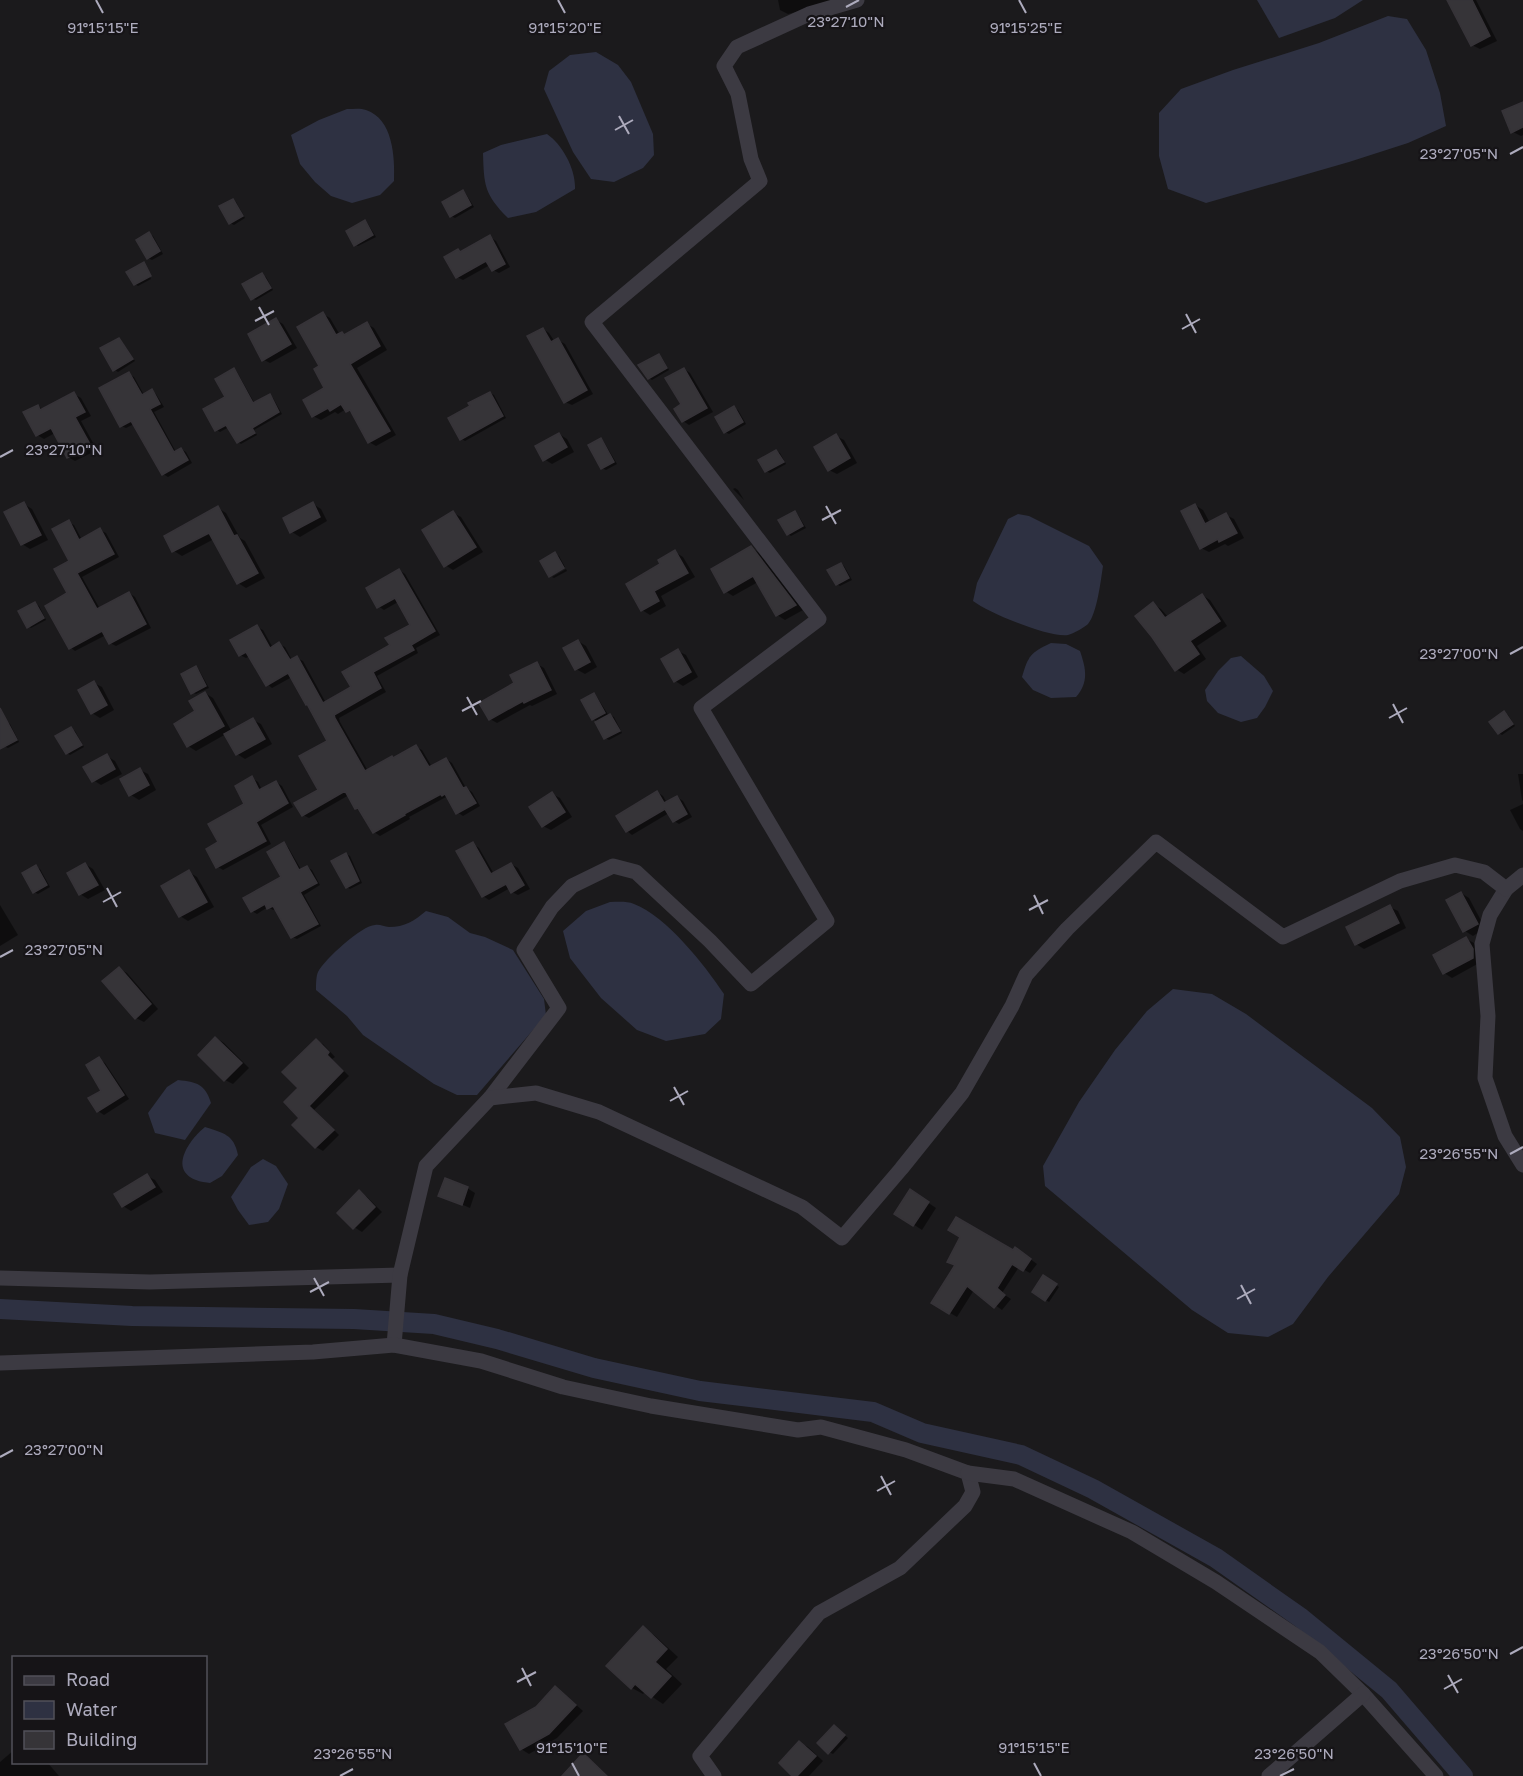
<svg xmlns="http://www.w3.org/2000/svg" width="1523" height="1776" viewBox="0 0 1523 1776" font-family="'Golos Text',sans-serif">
<rect width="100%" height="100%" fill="#1b1a1c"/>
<g fill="#2e3142">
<polygon points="1257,0 1363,0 1335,18 1279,38"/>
<polygon points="1388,16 1407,19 1426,50 1440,93 1446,126 1408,143 1349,162 1206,203 1168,189 1159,156 1159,113 1181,89 1233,70 1319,43"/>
<polygon points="596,52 618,65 631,82 653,134 654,155 643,168 614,182 591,179 573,152 544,89 549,71 570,55"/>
<path d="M347,109C353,109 361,108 366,110C393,119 395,157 394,181L380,195L352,203L331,196L315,182L300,164L291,135L319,120Z"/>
<path d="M547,134C563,145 576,170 575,189L536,212L508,218C484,194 484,185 483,153L501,145Z"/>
<path d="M1018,514L1029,516L1089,546L1103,566C1101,579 1097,614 1088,624C1085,627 1073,634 1068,635C1049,638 989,613 973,601L977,583L1008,519Z"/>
<path d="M1051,643L1066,644L1080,651C1086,669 1089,682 1076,697L1051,698L1033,690L1022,677C1028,656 1031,652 1051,643Z"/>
<polygon points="1241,656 1264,676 1273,691 1265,707 1257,718 1241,722 1218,713 1207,701 1205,690 1218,671 1231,658"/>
<path d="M610,902C618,902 627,901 634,904C667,917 704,964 724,994L721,1019L705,1034L666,1041L637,1030L601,998L570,958L563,931L586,911Z"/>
<path d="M426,911L448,917L470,933L485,937L513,950L544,999L546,1015L477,1095H457L434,1084L363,1035L347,1016L316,990C316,985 316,976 318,972C324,960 362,925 375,925C380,924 384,927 389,927C405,927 414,921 426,911Z"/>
<polygon points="1173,989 1212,994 1246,1014 1372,1108 1400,1137 1406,1167 1399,1194 1328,1277 1293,1324 1268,1337 1228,1333 1192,1310 1045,1186 1043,1166 1079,1102 1115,1050 1147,1011"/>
<path d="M178,1080C197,1082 205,1084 211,1103L185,1140L155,1133L148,1113L167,1087Z"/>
<path d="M205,1127C223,1133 234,1134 238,1155L222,1176L210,1183C206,1182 200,1182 196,1180C168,1169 190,1139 205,1127Z"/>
<polygon points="263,1159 276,1166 288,1184 279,1209 268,1222 249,1225 238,1210 231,1197 251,1167"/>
</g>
<g fill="#0007">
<polygon points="778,0 843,0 788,14 780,10"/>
<polygon points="1449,0 1476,0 1497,41 1480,49 1472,45"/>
<polygon points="1523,103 1523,135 1521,136 1513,132"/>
<polygon points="463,192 466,194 474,207 455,218 451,216"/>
<polygon points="233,200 236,202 245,218 234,225 230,223"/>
<polygon points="365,222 368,224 376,237 358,246 355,244"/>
<polygon points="149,234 153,236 163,254 152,260 148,258"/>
<polygon points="490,237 496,241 510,267 499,273 493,270 490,265 463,280 457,277 458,250 463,253"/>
<polygon points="144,265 151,279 138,286 135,284"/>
<polygon points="262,275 266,277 273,290 256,300 252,298"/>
<polygon points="323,314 330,318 340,335 345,336 367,324 374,328 387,350 357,368 396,435 376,446 369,442 354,415 346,409 338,414 335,412 321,420 313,416 326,388 321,367"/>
<polygon points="276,320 283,324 297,348 270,363 264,360"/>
<polygon points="543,329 549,333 555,342 558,340 565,344 593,394 572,405 565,402"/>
<polygon points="119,340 122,342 135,361 118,372 115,370"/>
<polygon points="659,355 662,358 669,370 652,380 649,378"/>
<polygon points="684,369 690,373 713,412 689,425 683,421"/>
<polygon points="234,370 237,372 255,404 270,396 273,398 282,414 254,430 257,435 241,444 238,442 229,427 220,432 217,430"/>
<polygon points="129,374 134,377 144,395 151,391 156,394 164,407 154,412 176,452 181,449 186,452 192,463 168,477 163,474 134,424 126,428 121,426"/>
<polygon points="490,393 494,395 506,418 465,441 462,439"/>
<polygon points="74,394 81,398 91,416 81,421 97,450 75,461 68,457 55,433 44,439 37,435 38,406 44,410"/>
<polygon points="734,408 738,410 746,424 729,434 725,432"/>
<polygon points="559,434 567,439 574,452 552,464 544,459"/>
<polygon points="836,436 844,440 857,463 837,474 829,470"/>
<polygon points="601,440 604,442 617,464 606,470 602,468"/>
<polygon points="776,451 780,453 786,464 770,473 766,471 760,460"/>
<polygon points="735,488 738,490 744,500 733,489"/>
<polygon points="24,504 32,509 48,540 30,549 22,544"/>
<polygon points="313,504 321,509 327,521 300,537 292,532"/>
<polygon points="1195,505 1203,510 1210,523 1226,515 1234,519 1244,538 1228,546 1225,544 1209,552 1201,548"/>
<polygon points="218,508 226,513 240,538 245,541 265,578 246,588 238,583 214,539 182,556 174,551"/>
<polygon points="453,513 461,517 483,552 453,570 445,565"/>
<polygon points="795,513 798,515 806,528 791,536 788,534"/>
<polygon points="68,522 74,525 82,540 100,530 106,533 119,557 82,577 100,609 129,593 135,597 151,628 116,646 110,643 106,635 75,651 70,647 71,562"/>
<polygon points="751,548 759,553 803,610 785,620 777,615 758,582 733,596 725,591"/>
<polygon points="675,552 683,557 695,577 661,596 666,606 650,615 642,610 662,565"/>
<polygon points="555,554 559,556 565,567 550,575"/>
<polygon points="841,564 844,566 852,580 840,586 837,584"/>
<polygon points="566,569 567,571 554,578 552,577"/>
<polygon points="399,570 405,574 440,635 416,648 418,653 377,676 386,692 339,718 340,722 368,771 416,747 422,750 432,767 446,759 452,763 466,788 472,792 480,806 463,816 457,812 446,797 409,817 410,819 380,836 374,832 362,812 356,808 349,795 309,818 303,815 320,791 329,741 310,706 307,704 292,677 272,688 267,684 250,656 246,658 240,655 257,627 263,630 273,648 279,644 285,647 292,660 297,658 303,661 326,703 353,688 412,625 398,602 384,610 378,606"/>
<polygon points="1202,595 1210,600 1227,626 1197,646 1206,659 1184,674 1176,669 1153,604 1161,609 1168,617"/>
<polygon points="35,604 39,606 46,620 31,628 28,626"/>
<polygon points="578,641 586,646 597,667 585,674 576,669"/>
<polygon points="678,651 686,655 698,677 683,686 675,681"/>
<polygon points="537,664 544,668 557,694 532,706 530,705 497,723 490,719 516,684"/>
<polygon points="196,668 199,670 209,688 196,694 192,692"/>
<polygon points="94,683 102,687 114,710 100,718 92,713"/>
<polygon points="205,693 213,698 232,732 253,720 261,724 272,744 245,759 237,754 226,734 196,751 188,746 197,712"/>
<polygon points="594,695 597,697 609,716 610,715 614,717 622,733 609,740 605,738 598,722 593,719"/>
<polygon points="1504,713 1508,715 1515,726 1502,735 1499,733"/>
<polygon points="7,722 10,724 19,742 8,748 4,746 0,738 0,726"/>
<polygon points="71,729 75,731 84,747 70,755 67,753"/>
<polygon points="107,756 115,761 122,774 101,785 93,780"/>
<polygon points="140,770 148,774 156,790 139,800 131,795"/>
<polygon points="1518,774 1523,774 1523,801 1522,800"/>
<polygon points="252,778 258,782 262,790 276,782 282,786 293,807 261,825 271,844 223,870 218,867 220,843 246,804"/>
<polygon points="657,792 663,796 667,803 677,797 683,801 692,817 679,824 674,821 669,813 632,835 627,831"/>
<polygon points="552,794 560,798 572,817 551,830 543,826"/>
<polygon points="1523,804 1523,831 1520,829 1510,810"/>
<polygon points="284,844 288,847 302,871 307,867 312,870 320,885 304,895 321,926 297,939 292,937 276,909 273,910 268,907 257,914 252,911 283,878"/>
<polygon points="473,844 479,848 494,874 511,864 518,868 530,889 518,895 512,892 510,888 489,900 483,896"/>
<polygon points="346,854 350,856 362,883 350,889 347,887"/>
<polygon points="85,864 93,869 105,890 88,899 80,894"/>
<polygon points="36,867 40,869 50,887 38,894 34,892"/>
<polygon points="189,872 197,877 214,907 188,921 180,916"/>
<polygon points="1461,893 1469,898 1485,928 1473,936 1465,931"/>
<polygon points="0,905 18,935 0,946"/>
<polygon points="1390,907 1398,911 1406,928 1364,949 1356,944"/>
<polygon points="1466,939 1474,943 1480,954 1481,962 1452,978 1444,973"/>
<polygon points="119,969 127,973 158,1009 144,1022 136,1018"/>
<polygon points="216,1038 224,1043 249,1068 233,1084 225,1080"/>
<polygon points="316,1041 323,1044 335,1057 332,1059 349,1076 314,1110 339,1135 323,1151 316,1147 294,1125 301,1118"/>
<polygon points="99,1059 105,1063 129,1099 104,1115 98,1111 103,1091"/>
<polygon points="147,1176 155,1180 163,1192 131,1211 123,1206 116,1195"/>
<polygon points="467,1188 475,1193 470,1208 440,1195"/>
<polygon points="359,1192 367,1197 382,1212 362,1232 354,1227"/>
<polygon points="918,1196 936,1208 922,1230 896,1213"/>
<polygon points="1022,1253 1037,1264 1030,1273 1019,1267 1002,1293 1011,1299 1002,1310 974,1290 957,1317 933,1303"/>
<polygon points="1044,1277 1059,1287 1049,1302 1034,1292"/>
<polygon points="643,1628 654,1635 678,1657 666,1669 682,1684 663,1704 645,1692 643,1694 632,1688"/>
<polygon points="555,1688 563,1693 583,1711 557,1738 529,1754 521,1749 537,1708"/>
<polygon points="838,1729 848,1738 833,1754 829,1752"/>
<polygon points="800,1743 808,1747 823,1761 809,1776 795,1776"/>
<polygon points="14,1750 14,1762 47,1762 59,1776 0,1776 0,1762"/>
<polygon points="583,1755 591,1760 608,1776 576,1776"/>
</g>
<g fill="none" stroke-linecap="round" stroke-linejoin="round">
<polyline stroke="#2e3142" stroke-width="20" points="0,1309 132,1316 354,1319 434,1324 497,1339 594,1368 700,1391 873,1412 922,1433 1021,1455 1093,1489 1216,1558 1301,1618 1389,1690 1463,1776"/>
</g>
<g fill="#363438" stroke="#363338" stroke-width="1.5">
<polygon points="1447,0 1472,0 1490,36 1471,46"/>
<polygon points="1523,102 1523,127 1511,133 1502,111"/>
<polygon points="463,190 471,205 450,217 442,202"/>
<polygon points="233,199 243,216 229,224 219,206"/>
<polygon points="365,220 373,235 354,246 346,231"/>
<polygon points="149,232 160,251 147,259 136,240"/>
<polygon points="490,235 505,264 492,271 486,261 456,278 444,257 458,249 460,252"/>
<polygon points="144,262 151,276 134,285 126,272"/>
<polygon points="262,273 271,288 251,300 242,284"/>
<polygon points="323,312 336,335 342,332 344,335 367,322 380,346 350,364 390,431 368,443 350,410 346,412 341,404 330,411 328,408 312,417 303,400 324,388 314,369 319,366 297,327"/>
<polygon points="276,318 291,344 262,361 248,334"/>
<polygon points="543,328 551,342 558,338 587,390 564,403 527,336"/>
<polygon points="119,338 133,359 113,371 100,348"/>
<polygon points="659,354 667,368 648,379 638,365"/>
<polygon points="234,368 253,403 270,394 279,412 252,428 255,433 237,443 226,425 215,431 203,409 225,397 215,379"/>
<polygon points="684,368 707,408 682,422 674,409 681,404 665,378"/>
<polygon points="129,372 142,395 152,389 160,404 150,409 174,452 181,448 188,460 162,475 131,421 120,427 99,388"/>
<polygon points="74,392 85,412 75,417 91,446 67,458 51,428 36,436 23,412 38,405 40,410"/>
<polygon points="490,392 503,416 460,440 448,418 470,406 468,403"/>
<polygon points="734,406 743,422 724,433 715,417"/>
<polygon points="559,433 567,447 543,461 535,446"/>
<polygon points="836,434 850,458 828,471 814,447"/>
<polygon points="601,438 614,462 601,469 588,445"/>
<polygon points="776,450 784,462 765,472 758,460"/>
<polygon points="24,502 41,535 21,545 4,512"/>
<polygon points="313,502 320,517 290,533 283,518"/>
<polygon points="1195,504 1205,524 1226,513 1237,533 1219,542 1218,539 1200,549 1181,511"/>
<polygon points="218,506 234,536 237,535 258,573 237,584 209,533 172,552 164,536"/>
<polygon points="453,511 476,547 444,567 422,530"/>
<polygon points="795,511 803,526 787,535 778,520"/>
<polygon points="69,520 79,540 100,528 114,554 77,573 97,609 129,592 146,624 109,644 102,631 69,649 45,606 67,593 54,569 69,561 52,529"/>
<polygon points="751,546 796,605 776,616 753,576 724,593 711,569"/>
<polygon points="675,550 688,573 654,591 659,601 641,611 626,584 660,564 658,560"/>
<polygon points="555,552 564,568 549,577 540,561"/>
<polygon points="841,563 849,578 836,585 827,570"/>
<polygon points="399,569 435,631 411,645 414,650 373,672 381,688 334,715 335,718 365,771 392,756 393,758 416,745 429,767 446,758 463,788 466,787 476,803 456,814 445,794 442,796 441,794 404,814 405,815 373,833 358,808 355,809 345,791 302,816 294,803 318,790 299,756 327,741 307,704 306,705 288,673 266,686 246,652 239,656 230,640 257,625 270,648 279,642 290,660 297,656 323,703 351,687 342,672 390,645 385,638 410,625 395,598 377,608 366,588"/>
<polygon points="1202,594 1220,621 1190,641 1199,654 1175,671 1152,637 1135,616 1153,602 1165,618"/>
<polygon points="35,602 44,618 27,628 18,611"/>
<polygon points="578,640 590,662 575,670 563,648"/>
<polygon points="678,649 691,672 674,682 661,659"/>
<polygon points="537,662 551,690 524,703 523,701 489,720 479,703 514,683 510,675"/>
<polygon points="196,666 206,686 191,694 181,674"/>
<polygon points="94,681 107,705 91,714 78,690"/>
<polygon points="205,692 224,726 187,747 174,724 195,711 189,701"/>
<polygon points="594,693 605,713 592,720 581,700"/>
<polygon points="0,708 17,740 0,749"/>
<polygon points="1504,711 1513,724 1498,734 1489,722"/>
<polygon points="610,714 620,731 604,739 595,722"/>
<polygon points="253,718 265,739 236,755 224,734"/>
<polygon points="71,727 82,745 66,754 55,736"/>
<polygon points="107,754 115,769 92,782 83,767"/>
<polygon points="140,768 149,785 129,796 120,779"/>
<polygon points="252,776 259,790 276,781 288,803 256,822 266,841 216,868 206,849 218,842 208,824 244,804 235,786"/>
<polygon points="657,791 664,803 677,796 687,814 673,822 665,809 626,832 616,816"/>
<polygon points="552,792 565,812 542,827 529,807"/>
<polygon points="284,842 299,870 307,866 317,883 300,892 318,924 291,938 273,906 267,909 265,904 251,912 243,898 281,877 267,852"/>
<polygon points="473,842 491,874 511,863 524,885 511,893 506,884 482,897 456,851"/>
<polygon points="346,853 359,881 346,888 331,861"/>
<polygon points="85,863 98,885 79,895 67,873"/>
<polygon points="36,865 47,885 33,893 22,873"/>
<polygon points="189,870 207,902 179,917 161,886"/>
<polygon points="1461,892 1478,924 1463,932 1446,900"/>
<polygon points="1390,905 1399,923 1355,945 1346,927"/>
<polygon points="1466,937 1473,949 1473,958 1443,974 1433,955"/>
<polygon points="119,967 151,1004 135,1019 102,981"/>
<polygon points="215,1037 242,1063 224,1081 198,1055"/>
<polygon points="316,1039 329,1052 327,1055 343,1071 309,1106 334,1130 315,1148 292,1125 299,1118 284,1102 298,1088 282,1072"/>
<polygon points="99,1057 124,1095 97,1112 88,1098 101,1091 86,1065"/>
<polygon points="147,1174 155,1187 122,1207 114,1194"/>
<polygon points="445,1178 468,1187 462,1205 438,1196"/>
<polygon points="910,1189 929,1202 913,1226 894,1214"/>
<polygon points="359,1190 375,1207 353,1229 337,1213"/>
<polygon points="956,1217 1013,1250 1015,1247 1031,1259 1023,1271 1012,1264 997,1288 1005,1295 994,1308 967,1286 949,1314 931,1303 955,1265 947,1262 960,1237 948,1230"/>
<polygon points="1043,1275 1057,1284 1045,1301 1032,1292"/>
<polygon points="643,1626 667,1649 655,1662 671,1676 651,1698 635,1684 631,1689 606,1666"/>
<polygon points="555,1686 576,1705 549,1734 520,1750 505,1724 536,1707"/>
<polygon points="834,1725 845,1735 828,1754 817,1743"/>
<polygon points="799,1741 816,1756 797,1776 792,1776 779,1763"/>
<polygon points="583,1753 607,1776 562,1776"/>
</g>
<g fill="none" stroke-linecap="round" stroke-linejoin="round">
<g stroke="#3c3a42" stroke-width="15">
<polyline points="1506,889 1490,915 1482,944 1488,1016 1485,1078 1505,1136 1523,1165"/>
<polyline points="490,1098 559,1008 524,950 552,907 572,886 613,866 636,872 710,941 751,984 827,921 701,708 819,619 592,322 760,181 751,159 738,94 724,66 737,47 809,14 857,0"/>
<polyline points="0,1278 150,1282 400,1275"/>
<polyline points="394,1345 400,1275 426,1166 490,1098 536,1093 599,1112 802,1207 842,1238 901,1169 962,1093 1012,1006 1026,975 1067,929 1156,842 1283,937 1400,881 1455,865 1484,872 1506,889 1523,875"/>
<polyline points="0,1363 313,1352 394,1345 481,1361 563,1387 651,1406 798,1430 821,1427 906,1450 968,1473 973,1492 965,1506 900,1568 819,1613 700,1756 714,1776"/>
<polyline points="968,1473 1014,1479 1132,1532 1216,1582 1320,1652 1363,1694 1436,1776"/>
<polyline points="1269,1776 1363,1694"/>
</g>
</g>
<path fill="none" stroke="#adabbd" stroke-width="2" d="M96,0L103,13M558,0L565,13M1019,0L1026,13M846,7L859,0M619,116L629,134M615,130L633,120M1510,154L1523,147M259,307L269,325M1186,314L1196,333M255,321L274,311M1182,329L1200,319M0,457L13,450M826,506L836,524M822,520L841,510M1510,654L1523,647M467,697L477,715M1393,704L1403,723M462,711L481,701M1389,718L1407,708M107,888L117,907M1034,895L1043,914M103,902L121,892M1029,910L1048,900M0,957L13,950M674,1087L684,1105M670,1101L688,1091M1510,1154L1523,1147M314,1278L324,1296M1241,1285L1251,1304M310,1292L329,1282M1237,1299L1255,1289M0,1457L13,1450M881,1476L891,1495M877,1491L895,1481M1510,1654L1523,1647M522,1668L531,1686M1448,1675L1458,1693M517,1682L536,1672M1444,1689L1462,1679M572,1763L579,1776M1034,1763L1041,1776M340,1776L353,1769M1280,1776L1294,1769"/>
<g font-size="15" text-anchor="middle" fill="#adabbd" stroke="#161417" stroke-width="4.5" stroke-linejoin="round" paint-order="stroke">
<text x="846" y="27">23°27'10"N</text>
<text x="103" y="33">91°15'15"E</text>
<text x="565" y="33">91°15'20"E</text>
<text x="1026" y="33">91°15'25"E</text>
<text x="1459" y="159">23°27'05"N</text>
<text x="64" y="455">23°27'10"N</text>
<text x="1459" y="659">23°27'00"N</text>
<text x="64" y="955">23°27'05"N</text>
<text x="1459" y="1159">23°26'55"N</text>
<text x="64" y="1455">23°27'00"N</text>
<text x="1459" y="1659">23°26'50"N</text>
<text x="572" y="1753">91°15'10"E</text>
<text x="1034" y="1753">91°15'15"E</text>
<text x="353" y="1759">23°26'55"N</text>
<text x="1294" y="1759">23°26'50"N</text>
</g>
<rect x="12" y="1656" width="195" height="108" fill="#161417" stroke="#525059" stroke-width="1.5"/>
<rect x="24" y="1676" width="30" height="9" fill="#3c3a42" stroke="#525059" stroke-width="1.5"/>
<text x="66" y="1686" font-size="18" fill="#adabbd">Road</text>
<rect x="24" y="1701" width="30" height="18" fill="#2e3142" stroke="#525059" stroke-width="1.5"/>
<text x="66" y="1716" font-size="18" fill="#adabbd">Water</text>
<rect x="24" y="1731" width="30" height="18" fill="#363438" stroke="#525059" stroke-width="1.5"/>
<text x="66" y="1746" font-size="18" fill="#adabbd">Building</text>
</svg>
